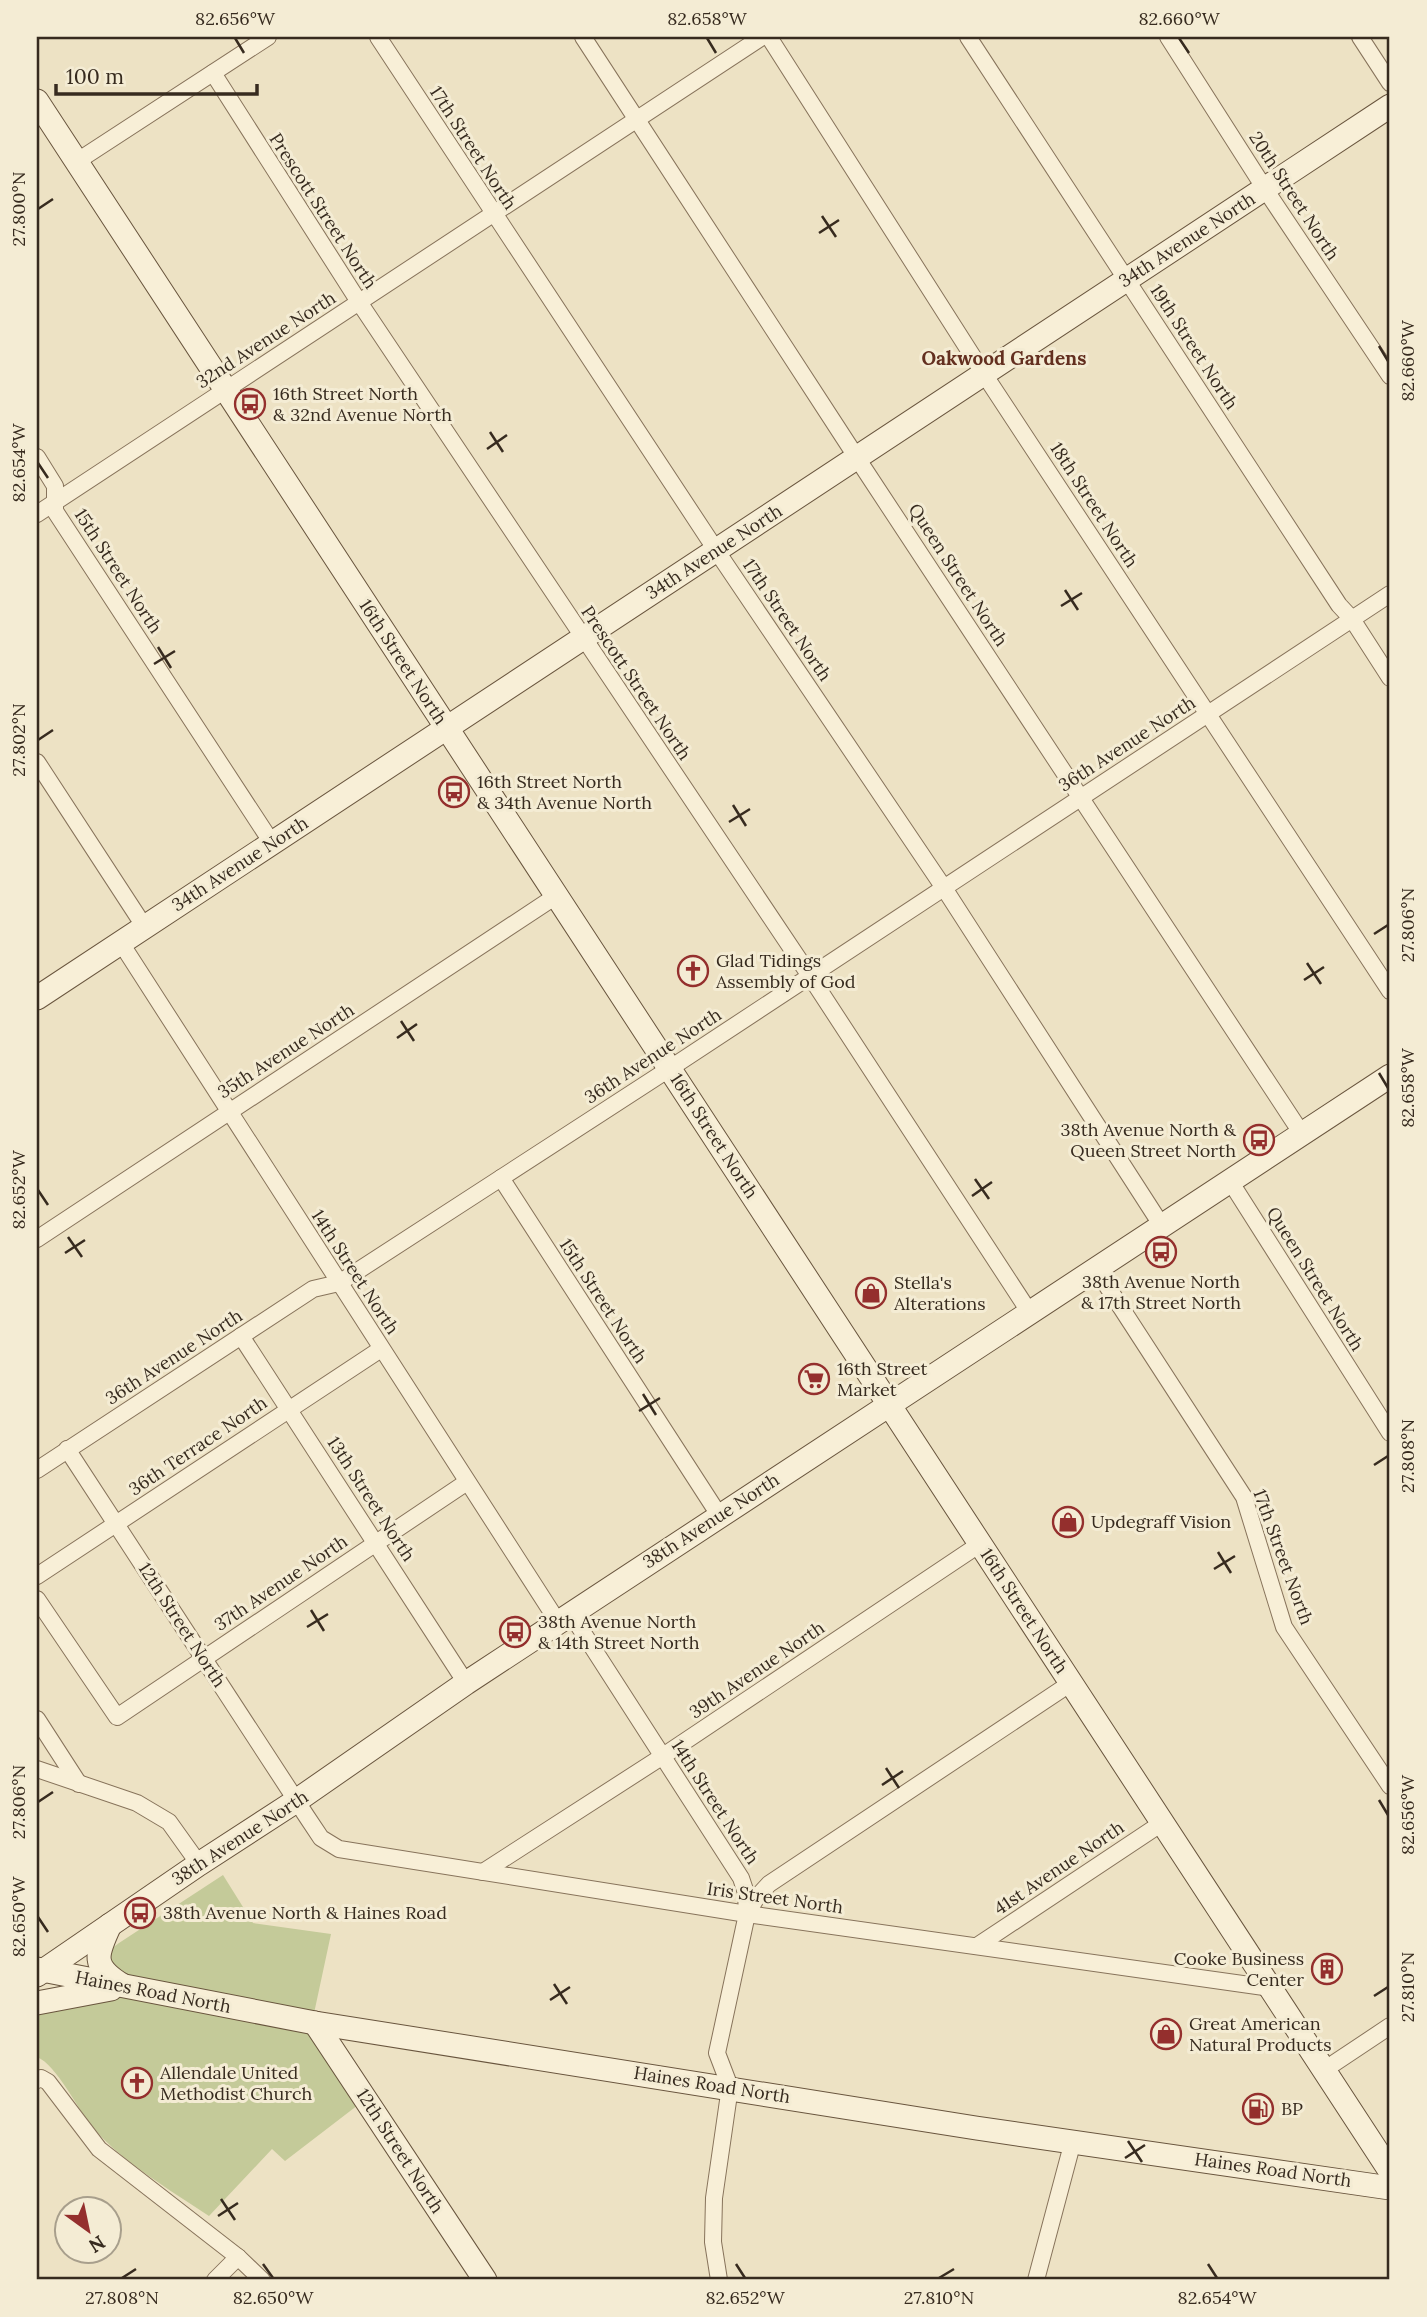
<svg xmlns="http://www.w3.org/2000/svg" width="1427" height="2317" viewBox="0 0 1427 2317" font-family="Lora,serif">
<rect width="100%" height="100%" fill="#ede2c4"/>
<path fill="#c4ca99" d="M223,1875L253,1923L331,1934L310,2032L358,2105L285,2161L272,2149L209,2216C169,2189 125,2164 93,2128C78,2110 57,2065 37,2057V2006L108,1960L107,1952L119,1943Z"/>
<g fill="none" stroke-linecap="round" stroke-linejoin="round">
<g stroke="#87735b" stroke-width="18">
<g id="street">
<polyline points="378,37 716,550 944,888 1162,1226"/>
<polyline points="583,37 857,458 1302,1134"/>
<polyline points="769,37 984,374 1390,991"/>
<polyline points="968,37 1339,605 1352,619 1390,678"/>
<polyline points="1168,37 1265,189 1390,376"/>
<polyline points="1360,37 1390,83"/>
<polyline points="213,73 359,302 810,976 1030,1313"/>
<polyline points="76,162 268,37"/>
<polyline points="37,457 55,486 55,511 272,843"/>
<polyline points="37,514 762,37"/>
<polyline points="37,762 144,926"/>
<polyline points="121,943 558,1622"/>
<polyline points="501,1178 719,1515"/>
<polyline points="1230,1181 1390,1433"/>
<polyline points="37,1239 556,896"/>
<polyline points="1096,1269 1244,1497 1284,1627 1390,1786"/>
<polyline points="241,1336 466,1683"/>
<polyline points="67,1449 307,1817 321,1838 339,1849 747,1914 1271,1988"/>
<polyline points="37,1470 313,1289 339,1283 669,1069 1390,594"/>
<polyline points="37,1576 381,1349"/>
<polyline points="37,1599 117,1717 467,1482"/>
<polyline points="571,1614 741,1878 746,1893 747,1914 717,2053 730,2087 714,2198 713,2242 719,2280"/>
<polyline points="37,1719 79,1784"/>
<polyline points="37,1769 137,1803 169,1822 199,1864"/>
<polyline points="483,1872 663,1756 980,1544"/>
<polyline points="747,1914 757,1897 769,1884 1071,1683"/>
<polyline points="977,1946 1162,1823"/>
<polyline points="1324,2070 1390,2026"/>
<polyline points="37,2080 41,2078 48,2082 99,2149 238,2257 262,2280"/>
<polyline points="215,2280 238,2257"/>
<polyline points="1036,2280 1073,2141"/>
</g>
</g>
<g stroke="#69553e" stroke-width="25">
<g id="secondary">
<polyline points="37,101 1390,2171"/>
<polyline points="37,998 1390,106"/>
<path d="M110,1925C96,1955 91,1966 122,1985"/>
<polyline points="37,1969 315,2023 976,2128 1390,2188"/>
<polyline points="37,1975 199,1864 296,1801 466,1683 1390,1076"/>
<polyline points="37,2003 111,1989"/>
<polyline points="315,2023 485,2280"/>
</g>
</g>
<use href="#street" stroke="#f8efd7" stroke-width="16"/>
<use href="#secondary" stroke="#f8efd7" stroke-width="23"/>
</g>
<path fill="none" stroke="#372b1f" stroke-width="2.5" d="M235,38L244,53M707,38L716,53M1179,38L1189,53M38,209L53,199M822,216L836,237M819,233L839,220M1379,346L1388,361M490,432L503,452M487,449L507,435M38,463L48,478M1065,590L1078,610M1061,606L1082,593M158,647L171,668M154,664L175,651M38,740L53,730M733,805L746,826M729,822L750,809M1374,934L1388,925M1307,963L1321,984M1304,980L1324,967M401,1021L414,1041M397,1038L417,1024M1379,1073L1388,1088M975,1179L989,1199M38,1190L48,1205M972,1196L992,1182M68,1237L82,1257M65,1253L85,1240M643,1394L656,1415M639,1411L660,1398M1374,1465L1388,1456M1218,1552L1231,1573M1214,1569L1235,1556M311,1610L324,1631M307,1627L328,1614M886,1768L899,1788M882,1785L903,1771M1379,1800L1388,1815M38,1802L53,1792M38,1917L48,1932M554,1984L567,2004M1374,1996L1388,1987M550,2000L570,1987M1128,2141L1142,2162M1125,2158L1145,2145M221,2199L235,2220M218,2216L238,2203M263,2264L273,2278M736,2264L745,2278M1208,2264L1217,2278M122,2278L136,2269M939,2278L954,2269"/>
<defs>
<g id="bus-ring" transform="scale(1.575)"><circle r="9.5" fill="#f4ecd4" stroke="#942f2d" stroke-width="1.5"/><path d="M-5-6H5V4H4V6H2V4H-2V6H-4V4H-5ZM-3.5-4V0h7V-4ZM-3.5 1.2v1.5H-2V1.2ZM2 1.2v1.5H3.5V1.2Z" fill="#942f2d"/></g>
<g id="church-ring" transform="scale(1.575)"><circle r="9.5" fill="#f4ecd4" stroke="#942f2d" stroke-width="1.5"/><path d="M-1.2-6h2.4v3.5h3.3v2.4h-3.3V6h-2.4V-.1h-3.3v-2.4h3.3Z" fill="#942f2d"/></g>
<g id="shop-ring" transform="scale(1.575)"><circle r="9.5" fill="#f4ecd4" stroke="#942f2d" stroke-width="1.5"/><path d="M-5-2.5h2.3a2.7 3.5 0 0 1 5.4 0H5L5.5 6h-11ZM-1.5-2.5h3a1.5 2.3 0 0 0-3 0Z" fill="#942f2d"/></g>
<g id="supermarket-ring" transform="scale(1.575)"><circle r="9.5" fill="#f4ecd4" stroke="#942f2d" stroke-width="1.5"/><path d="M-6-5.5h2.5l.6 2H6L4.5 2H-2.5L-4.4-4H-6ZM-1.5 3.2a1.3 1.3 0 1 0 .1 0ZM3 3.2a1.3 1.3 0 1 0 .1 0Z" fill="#942f2d"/></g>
<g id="building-ring" transform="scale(1.575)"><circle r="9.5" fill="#f4ecd4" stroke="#942f2d" stroke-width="1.5"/><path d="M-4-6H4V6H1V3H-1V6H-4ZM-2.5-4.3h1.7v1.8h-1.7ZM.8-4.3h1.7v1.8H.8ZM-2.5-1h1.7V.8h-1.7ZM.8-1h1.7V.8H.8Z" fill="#942f2d"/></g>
<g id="fuel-ring" transform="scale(1.575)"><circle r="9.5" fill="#f4ecd4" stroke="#942f2d" stroke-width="1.5"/><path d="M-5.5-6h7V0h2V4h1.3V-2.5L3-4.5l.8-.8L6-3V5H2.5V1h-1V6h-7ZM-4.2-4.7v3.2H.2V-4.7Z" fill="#942f2d"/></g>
</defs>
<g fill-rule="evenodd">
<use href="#bus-ring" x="250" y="404"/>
<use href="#bus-ring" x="454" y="792"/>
<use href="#church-ring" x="693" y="971"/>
<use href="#bus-ring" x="1259" y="1140"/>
<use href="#bus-ring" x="1161" y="1252"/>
<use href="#shop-ring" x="871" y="1293"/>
<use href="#supermarket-ring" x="814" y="1379"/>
<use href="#shop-ring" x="1068" y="1522"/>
<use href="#bus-ring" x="515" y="1632"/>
<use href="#bus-ring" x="140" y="1913"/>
<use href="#building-ring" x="1327" y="1969"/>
<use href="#shop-ring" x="1166" y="2034"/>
<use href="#church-ring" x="137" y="2083"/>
<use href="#fuel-ring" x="1258" y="2109"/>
</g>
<g text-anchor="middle" stroke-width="6" stroke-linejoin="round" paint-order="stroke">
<g font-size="18" fill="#372b1f" stroke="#f4ecd4">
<text transform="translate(473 148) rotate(57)" y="6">17th Street North</text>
<text transform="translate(1294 196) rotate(57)" y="6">20th Street North</text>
<text transform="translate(323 211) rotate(57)" y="6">Prescott Street North</text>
<text transform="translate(1187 240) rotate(-33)" y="6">34th Avenue North</text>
<text transform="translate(266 340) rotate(-33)" y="6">32nd Avenue North</text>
<text transform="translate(1194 347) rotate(57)" y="6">19th Street North</text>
<text transform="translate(1094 505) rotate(57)" y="6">18th Street North</text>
<text transform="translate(714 552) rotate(-33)" y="6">34th Avenue North</text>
<text transform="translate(118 571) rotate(57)" y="6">15th Street North</text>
<text transform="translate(958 575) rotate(57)" y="6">Queen Street North</text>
<text transform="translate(787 620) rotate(56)" y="6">17th Street North</text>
<text transform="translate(403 662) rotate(57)" y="6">16th Street North</text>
<text transform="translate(636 683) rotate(56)" y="6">Prescott Street North</text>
<text transform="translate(1127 744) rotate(-33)" y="6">36th Avenue North</text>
<text transform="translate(240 864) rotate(-33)" y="6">34th Avenue North</text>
<text transform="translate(286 1051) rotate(-33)" y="6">35th Avenue North</text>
<text transform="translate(653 1056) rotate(-33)" y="6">36th Avenue North</text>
<text transform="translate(714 1136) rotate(57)" y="6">16th Street North</text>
<text transform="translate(355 1272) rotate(57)" y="6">14th Street North</text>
<text transform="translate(1315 1279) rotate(58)" y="6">Queen Street North</text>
<text transform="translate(603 1301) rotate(57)" y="6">15th Street North</text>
<text transform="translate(174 1357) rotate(-33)" y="6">36th Avenue North</text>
<text transform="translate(198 1446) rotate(-34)" y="6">36th Terrace North</text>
<text transform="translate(371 1499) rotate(57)" y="6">13th Street North</text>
<text transform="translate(711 1521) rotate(-33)" y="6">38th Avenue North</text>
<text transform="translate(1283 1557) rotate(70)" y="6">17th Street North</text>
<text transform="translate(281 1583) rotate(-34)" y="6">37th Avenue North</text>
<text transform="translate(1024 1611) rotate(57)" y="6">16th Street North</text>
<text transform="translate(182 1625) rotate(57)" y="6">12th Street North</text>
<text transform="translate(757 1670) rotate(-34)" y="6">39th Avenue North</text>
<text transform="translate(715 1802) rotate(57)" y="6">14th Street North</text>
<text transform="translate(240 1838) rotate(-33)" y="6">38th Avenue North</text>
<text transform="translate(1059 1868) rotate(-34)" y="6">41st Avenue North</text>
<text transform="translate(775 1898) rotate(8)" y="6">Iris Street North</text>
<text transform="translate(153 1992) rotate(11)" y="6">Haines Road North</text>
<text transform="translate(712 2085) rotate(9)" y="6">Haines Road North</text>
<text transform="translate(400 2151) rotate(57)" y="6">12th Street North</text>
<text transform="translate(1273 2170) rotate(8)" y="6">Haines Road North</text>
</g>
<g font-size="18" fill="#372b1f" stroke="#f4ecd4" text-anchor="start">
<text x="273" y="400">16th Street North<tspan x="273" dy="21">&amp; 32nd Avenue North</tspan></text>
<text x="477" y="788">16th Street North<tspan x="477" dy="21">&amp; 34th Avenue North</tspan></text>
<text x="716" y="967">Glad Tidings<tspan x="716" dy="21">Assembly of God</tspan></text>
<text x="1236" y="1136" text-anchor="end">38th Avenue North &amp;<tspan x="1236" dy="21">Queen Street North</tspan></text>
<text x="1161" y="1288" text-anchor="middle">38th Avenue North<tspan x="1161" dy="21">&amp; 17th Street North</tspan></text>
<text x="894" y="1289">Stella's<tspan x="894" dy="21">Alterations</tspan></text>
<text x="837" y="1375">16th Street<tspan x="837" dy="21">Market</tspan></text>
<text x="1091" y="1528">Updegraff Vision</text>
<text x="538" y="1628">38th Avenue North<tspan x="538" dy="21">&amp; 14th Street North</tspan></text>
<text x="163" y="1919">38th Avenue North &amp; Haines Road</text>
<text x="1304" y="1965" text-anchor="end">Cooke Business<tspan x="1304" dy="21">Center</tspan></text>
<text x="1189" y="2030">Great American<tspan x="1189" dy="21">Natural Products</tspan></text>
<text x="160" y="2079">Allendale United<tspan x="160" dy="21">Methodist Church</tspan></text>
<text x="1281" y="2115">BP</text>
</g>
<g font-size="19" font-weight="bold" fill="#632f1f" stroke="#f4ecd4">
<text x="1004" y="365">Oakwood Gardens</text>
</g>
</g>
<rect width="1427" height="2317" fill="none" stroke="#f4ecd4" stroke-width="77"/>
<g transform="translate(88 2230) rotate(147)"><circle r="33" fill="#f4ecd4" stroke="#a89f8c" stroke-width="2"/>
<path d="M0-5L12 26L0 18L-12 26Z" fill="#942f2d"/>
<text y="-10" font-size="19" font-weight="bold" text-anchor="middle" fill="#372b1f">N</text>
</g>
<path d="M56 84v10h201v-10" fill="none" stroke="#372b1f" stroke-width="3.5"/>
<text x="66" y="84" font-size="21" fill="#372b1f" stroke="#f4ecd4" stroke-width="5" paint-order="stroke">100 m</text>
<rect x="38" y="38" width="1350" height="2240" fill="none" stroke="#372b1f" stroke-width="2.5"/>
<g font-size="18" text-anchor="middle" fill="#372b1f">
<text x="235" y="25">82.656°W</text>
<text x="707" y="25">82.658°W</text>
<text x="1179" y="25">82.660°W</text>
<text transform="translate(19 209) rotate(-90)" y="6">27.800°N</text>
<text transform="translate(1408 361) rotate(-90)" y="6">82.660°W</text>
<text transform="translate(19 463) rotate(-90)" y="6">82.654°W</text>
<text transform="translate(19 740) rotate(-90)" y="6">27.802°N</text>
<text transform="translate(1408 925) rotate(-90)" y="6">27.806°N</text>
<text transform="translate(1408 1088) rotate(-90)" y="6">82.658°W</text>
<text transform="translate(19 1190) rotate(-90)" y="6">82.652°W</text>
<text transform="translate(1408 1456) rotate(-90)" y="6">27.808°N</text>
<text transform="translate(19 1802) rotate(-90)" y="6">27.806°N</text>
<text transform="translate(1408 1815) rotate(-90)" y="6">82.656°W</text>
<text transform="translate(19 1917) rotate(-90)" y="6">82.650°W</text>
<text transform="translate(1408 1987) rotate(-90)" y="6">27.810°N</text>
<text x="122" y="2304">27.808°N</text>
<text x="273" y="2304">82.650°W</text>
<text x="745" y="2304">82.652°W</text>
<text x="939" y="2304">27.810°N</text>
<text x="1217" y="2304">82.654°W</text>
</g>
</svg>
